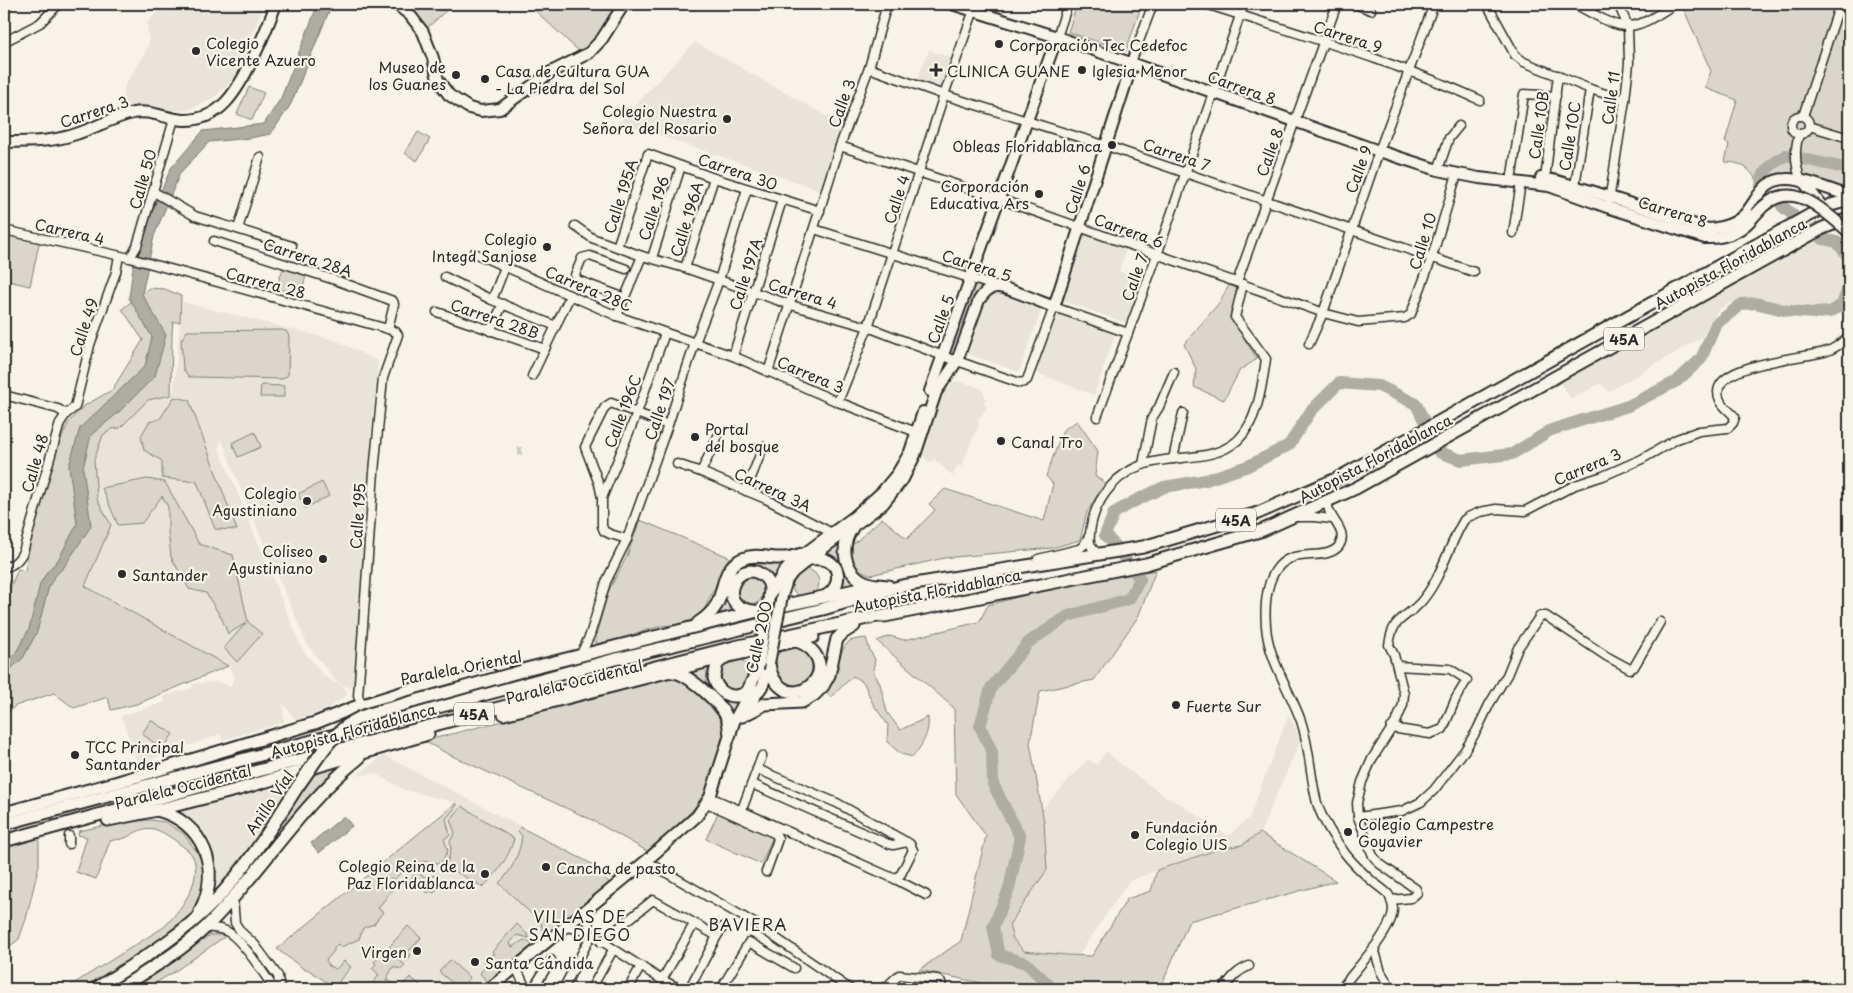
<svg xmlns="http://www.w3.org/2000/svg" width="1853" height="993" font-family="'Playpen Sans',sans-serif">
<rect width="100%" height="100%" fill="#f7f3e8"/>
<filter id="ink" filterUnits="userSpaceOnUse"><feTurbulence type="fractalNoise" baseFrequency=".02" numOctaves="2"/><feDisplacementMap in="SourceGraphic" scale="10" xChannelSelector="R" yChannelSelector="G"/><feConvolveMatrix kernelMatrix="1 2 1 2 8 2 1 2 1" color-interpolation-filters="sRGB"/></filter>
<g filter="url(#ink)">
<!-- built -->
<g fill="#e8e4da">
<polygon points="165,4 264,4 241,66 229,85 212,99 188,110 173,111 122,106 125,85 142,59 149,43 147,23"/>
<polygon points="695,42 843,125 820,190 619,122"/>
<polygon points="929,50 954,59 943,90 917,81"/>
<polygon points="1082,231 1127,247 1119,271 1144,280 1129,324 1058,299"/>
<polygon points="1818,235 1823,239 1837,242 1849,258 1847,291 1842,305 1829,312 1814,313 1788,311 1755,303 1729,303 1719,309 1702,337 1608,392 1601,383 1571,399 1558,380"/>
<polygon points="997,291 1020,298 1020,301 1042,308 1019,372 968,354 981,316 978,314 985,296"/>
<polygon points="182,302 335,340 378,361 371,435 367,551 352,688 338,684 307,644 241,490 221,438 219,448 302,649 324,676 346,689 347,695 324,711 296,720 283,704 284,722 222,740 221,734 138,764 121,716 165,702 164,696 193,688 192,684 213,682 223,683 230,687 235,677 228,666 85,586 111,525 97,499 94,460 103,435 112,429 120,428 148,400 171,395 174,388"/>
<polygon points="1058,315 1115,334 1094,395 1032,371 1052,320"/>
<polygon points="958,381 981,388 987,400 983,402 987,409 982,412 983,415 977,418 979,424 961,467 957,465 953,476 934,459 929,463 922,455 945,385 950,387 953,382"/>
<polygon points="1289,714 1301,739 1260,833 1242,845 1219,849 1199,855 1129,881 1078,956 1024,951 1013,939 1009,925 1047,870 1042,809 1088,759 1097,765 1106,751 1122,765 1163,795 1182,805 1228,836 1249,818"/>
<polygon points="384,755 594,865 611,885 478,989 337,989 307,969 305,970 277,949 457,803 405,790 374,773 356,776"/>
<polygon points="287,782 291,787 218,890 216,858 209,839 194,822 179,812"/>
</g>
<!-- green -->
<g fill="#dad6cc" stroke="#82807c">
<polygon points="404,4 453,4 425,30 413,11"/>
<polygon points="528,4 616,4 594,40 582,54"/>
<polygon points="1077,4 1142,4 1126,51 1068,32"/>
<path d="M1689 4H1849V191L1789 174H1780L1759 186C1752 170 1743 162 1725 162L1729 144 1725 142 1737 100 1705 88 1711 71 1684 10Z"/>
<polygon points="249,87 264,93 252,120 237,114"/>
<polygon points="418,132 430,139 417,161 405,153"/>
<polygon points="4,232 40,239 30,286 4,280"/>
<polygon points="284,266 307,273 300,296 276,288"/>
<polygon points="1231,282 1240,285 1230,316 1257,359 1240,370 1224,400 1194,387 1196,369 1184,344 1219,303"/>
<polygon points="975,284 988,287 981,290 974,299 955,355 949,354 972,287"/>
<polygon points="149,288 165,289 181,296 180,322 173,322 172,333 171,395 148,400 120,428 112,429 103,435 94,460 97,499 111,525 85,586 228,666 137,704 111,710 108,697 74,708 54,693 15,706 4,716 4,580 9,581 5,600 18,569 25,571 31,538 48,471 68,423 84,406 112,390 143,340 122,309"/>
<polygon points="281,330 286,331 289,336 288,375 282,379 195,377 189,377 183,369 181,340 187,331"/>
<polygon points="261,385 284,386 284,397 260,397"/>
<polygon points="174,397 189,400 237,530 215,529 197,482 162,478 162,461 144,450 141,436 149,422 160,419"/>
<path d="M1077 421 1098 451 1095 476 1105 483 1087 512 1080 540 1052 548 944 558 871 575C857 570 852 563 848 549L882 518 907 539 935 510 929 504 945 489 1044 521 1053 484 1046 476 1063 430Z"/>
<polygon points="255,432 261,447 238,457 232,443"/>
<polygon points="147,479 165,482 199,544 233,555 248,622 262,634 237,662 224,648 246,623 228,634 222,619 206,593 189,589 171,557 168,531 168,507 162,496 142,523 118,525 102,488"/>
<polygon points="322,482 329,496 305,508 298,494"/>
<polygon points="640,520 729,557 703,612 694,621 683,624 661,626 636,633 624,640 601,644 596,643 596,635 609,590 627,556"/>
<polygon points="844,537 840,553 862,584 838,590 843,581 821,555"/>
<path d="M745 560H787L774 576 771 583 756 566C738 566 735 572 727 587L745 612 708 620 725 579Z"/>
<circle cx="805" cy="583" r="14"/>
<polygon points="1156,570 1138,617 1094,680 1040,691 1030,743 1044,822 1047,870 1009,925 1013,939 1024,951 1067,955 1092,956 1127,899 1151,891 1157,870 1219,849 1242,845 1260,833 1336,881 1189,921 1160,989 1010,989 919,970 961,941 986,836 956,794 954,708 877,641 890,636 904,640 979,622 988,605 1044,590"/>
<path d="M749 575C776 582 763 615 739 601L736 585Z"/>
<path d="M866 638 870 651 875 659 873 671 880 684 887 712 900 730 928 717C930 733 922 745 913 757L901 754 887 742 888 725 873 704 864 683 853 676 831 697 826 693C834 679 838 649 850 641 854 639 861 639 866 638Z"/>
<circle cx="793" cy="666" r="19"/>
<circle cx="734" cy="674" r="16"/>
<path d="M715 663 707 671 706 683C717 697 721 700 738 703L731 720 700 680 683 671Z"/>
<polygon points="671,677 690,682 701,698 717,712 724,722 723,735 709,786 703,799 675,828 647,851 592,820 448,754 424,741 577,702 655,680"/>
<polygon points="151,720 173,734 163,749 142,734"/>
<polygon points="340,768 215,913 211,910 316,772"/>
<path d="M456 803 457 805 446 819 450 835 444 839 448 851 442 861V865C422 856 408 865 394 880L391 878 390 880 394 883 391 887 393 889 378 908 383 912 374 924 363 928 359 939 341 947 338 944 334 948V951L326 960 329 966 336 969 344 961 351 967 339 981 346 989H337L307 969 305 970 277 949Z"/>
<path d="M462 806 514 839C509 857 497 874 483 887L446 866 451 850 450 841 455 833 450 820Z"/>
<polygon points="718,813 773,837 761,864 706,839"/>
<path d="M150 820 165 822 184 834 201 858 205 881 195 910 181 925 104 980 91 982 80 989H65L164 927C180 911 205 879 192 855 189 850 182 846 177 842 171 837 161 831 154 829 143 826 134 834 125 838 120 840 115 839 110 841L96 879 76 872 87 837 78 835 79 831 116 823Z"/>
<path d="M520 827 594 865 611 885 547 935 543 932 541 925 542 924 499 883C512 871 520 853 522 836L518 831Z"/>
<polygon points="39,836 39,865 26,919 19,939 4,951 4,847"/>
<polygon points="417,871 424,877 437,875 440,880 438,888 434,893 430,891 428,893 410,880"/>
<polygon points="517,924 529,936 529,938 517,935 510,943 512,947 524,940 531,942 533,946 487,982 480,973 487,965 484,962 489,956 494,954 492,952"/>
<polygon points="408,926 421,938 408,952 411,955 407,961 389,947"/>
<polygon points="211,935 227,935 174,972 145,989 125,989"/>
<polygon points="385,949 405,965 402,969 393,967 386,980 401,987 410,977 420,985 417,989 408,989 406,987 404,989 368,989 379,975 372,968 376,964 374,962"/>
<polygon points="450,960 470,978 460,989 439,972"/>
</g>
<!-- water -->
<g fill="#afaca4" stroke="#7a7874">
<polygon points="318,4 332,4 291,104 271,134 250,138 209,142 180,173 154,236 142,294 166,335 155,376 119,412 91,435 83,468 91,526 64,567 55,576 49,586 37,632 23,658 4,675 4,664 15,654 29,629 40,584 47,572 58,560 77,524 69,466 80,428 145,366 152,337 129,298 134,260 144,231 171,168 203,131 264,124 281,98"/>
<polygon points="344,816 352,826 319,853 311,843"/>
</g>
<g fill="none" stroke-linecap="round" stroke-linejoin="round">
<!-- river -->
<g stroke="#afaca4" stroke-width="12">
<path d="M1761 185C1763 168 1773 164 1786 155L1849 169"/>
<polyline points="1782,206 1793,215"/>
<polyline points="1823,239 1837,242 1849,258 1849,266"/>
<polyline points="1052,989 1049,985 1026,963 999,955 993,927 1009,889 1020,837 993,784 992,752 980,726 991,688 1029,642 1068,616 1129,599 1140,579 1112,542 1105,535 1114,513 1133,502 1164,487 1206,480 1248,466 1289,445 1311,411 1339,383 1379,386 1416,404 1439,452 1461,460 1512,454 1551,430 1628,406 1677,381 1701,359 1716,324 1742,304 1755,303 1788,311 1814,313 1829,312 1842,305 1847,291 1849,278"/>
</g>
<!-- minor-tunnel -->
<polyline stroke="#cecbc2" stroke-width="8" stroke-dasharray="8 4" stroke-linecap="butt" points="518,451 522,451"/>
<defs>
<g id="minor">
<path d="M1206 4C1297 34 1392 60 1480 100"/>
<polyline points="1355,4 1371,10"/>
<polyline points="1487,4 1515,55 1524,62 1590,89 1625,100"/>
<path d="M1574 4C1590 11 1611 27 1629 26 1645 25 1661 12 1675 4"/>
<polyline points="1057,37 1068,4"/>
<polyline points="4,42 40,23 59,4"/>
<polyline points="1132,64 1133,57 1153,4"/>
<polyline points="869,68 944,95 1107,146 1474,272"/>
<polyline points="1803,116 1840,4"/>
<circle cx="1800" cy="125" r="9"/>
<polyline points="1809,126 1849,138"/>
<path d="M1799 134C1794 150 1795 165 1801 181"/>
<polyline points="840,146 999,199 1327,314 1358,322 1405,318 1411,314 1432,257 1457,174"/>
<polyline points="1438,170 1449,138 1459,126"/>
<polyline points="1512,175 1524,94 1556,96"/>
<polyline points="1545,179 1558,75"/>
<polyline points="1575,186 1590,89"/>
<polyline points="154,192 195,216 292,246"/>
<polyline points="1609,201 1625,100 1629,63 1628,26 1618,4"/>
<polyline points="575,226 592,238 642,256 685,268 791,305 868,327 943,356 1020,383 1024,382 1027,380 1054,307 1128,333"/>
<polyline points="238,229 260,157"/>
<polyline points="814,229 998,287"/>
<polyline points="4,230 130,258 388,329 396,332 398,335 383,378 374,472 358,696 362,706"/>
<polyline points="1513,233 1521,183"/>
<polyline points="214,241 338,281 393,301 394,304 388,329"/>
<polyline points="617,247 648,154 714,178 820,211"/>
<polyline points="474,253 617,316 733,356 838,402 921,434"/>
<polyline points="130,258 137,246 174,119"/>
<polyline points="652,258 681,166"/>
<polyline points="685,268 714,178"/>
<polyline points="445,277 492,300 556,326"/>
<polyline points="1237,282 1337,4"/>
<polyline points="625,298 577,280 575,275 582,258 590,256 626,269"/>
<polyline points="492,300 505,267"/>
<polyline points="437,312 545,349"/>
<polyline points="617,316 642,256"/>
<polyline points="490,331 503,304"/>
<polyline points="1309,344 1323,313 1379,151 1434,4"/>
<polyline points="733,356 782,200"/>
<polyline points="768,372 840,146 869,68 887,4"/>
<polyline points="532,376 570,296"/>
<polyline points="4,395 58,409 66,414"/>
<polyline points="838,402 868,327 944,95 976,4"/>
<polyline points="1097,417 1157,255 1244,4"/>
<polyline points="718,436 701,472 766,499 832,533"/>
<polyline points="1173,459 1183,413"/>
<polyline points="677,464 701,472"/>
<polyline points="1143,464 1152,418 1159,407 1174,372"/>
<polyline points="746,491 763,447"/>
<polyline points="602,498 599,484 585,447 605,407 611,403 668,425"/>
<path d="M1328 501C1325 518 1350 529 1339 546 1330 557 1312 554 1300 556 1267 559 1264 600 1266 626 1268 659 1290 690 1301 721 1310 748 1310 776 1317 803 1322 819 1334 838 1344 852 1352 863 1363 873 1373 882 1378 886 1384 890 1388 894 1391 898 1392 903 1393 908 1394 931 1354 970 1341 989"/>
<polyline points="1297,517 1314,517 1332,519"/>
<polyline points="627,539 610,534 604,531 602,526 602,498 637,413 665,333"/>
<path d="M1101 555C1087 548 1089 539 1091 526 1094 511 1101 497 1111 486 1149 443 1204 471 1238 440 1258 421 1262 385 1266 359L1235 317 1243 284"/>
<polyline points="1038,559 1079,549 1084,545 1089,536"/>
<path d="M4 567C13 566 18 561 23 552L60 423 66 414 75 407 90 345 116 272 119 256"/>
<polyline points="580,656 590,635 606,582 627,539 668,425 695,343 719,280 747,189"/>
<polyline points="1391,728 1430,734 1443,729 1456,698 1467,680 1450,669 1397,666"/>
<polyline points="757,769 837,803 910,844 913,850 901,874 895,879"/>
<polyline points="752,784 886,843 893,845 907,842"/>
<polyline points="710,797 895,879 926,895"/>
<polyline points="707,803 776,834 778,839 766,872"/>
<polyline points="741,812 762,756"/>
<polyline points="1358,817 1402,811 1421,802 1434,790 1465,750 1477,730 1490,703 1507,675 1518,648 1540,616 1546,616 1606,656 1630,669 1634,667 1660,622"/>
<polyline points="69,844 69,836"/>
<polyline points="646,861 754,923 850,989"/>
<polyline points="233,898 235,923 241,932 255,945 278,976 280,989"/>
<path d="M1391 900 1411 898 1417 893 1416 889 1380 864 1373 856 1358 817 1357 803 1362 782 1372 759 1397 720 1403 705 1404 694 1394 655 1389 645C1393 617 1403 621 1420 603 1441 580 1448 546 1464 520L1468 517 1480 512 1496 509 1525 511 1575 485 1603 476 1642 459 1677 439 1699 431 1728 428 1733 423 1735 417C1731 412 1722 406 1720 400 1703 364 1805 358 1824 352 1834 350 1841 343 1849 336"/>
<polyline points="588,909 589,933"/>
<path d="M206 927C212 928 220 928 226 931 240 937 265 975 274 989"/>
<polyline points="565,927 579,929 589,933 662,980 681,989"/>
<polyline points="601,942 653,900 717,936"/>
<polyline points="1374,948 1381,972 1391,989"/>
<polyline points="516,967 526,989"/>
<polyline points="662,980 694,924"/>
<polyline points="533,989 551,960"/>
<polyline points="563,989 591,936"/>
<polyline points="591,989 613,950"/>
<polyline points="628,989 641,966"/>
<polyline points="689,989 717,936 723,927"/>
<polyline points="721,989 749,942 794,968"/>
<polyline points="884,989 899,975 937,979 941,982 942,989"/>
<path d="M1224 989C1231 978 1237 971 1249 966"/>
</g>
<g id="major">
<polyline points="396,4 410,15 423,32 433,58 438,80 449,95 469,108 481,111 500,109 551,72 589,53 602,39 624,4"/>
<path d="M952 4 1057 37 1379 151 1438 170 1479 178 1549 186 1607 207 1705 238C1727 239 1743 231 1756 214"/>
<path d="M4 142C29 142 55 142 79 133 97 127 114 117 133 113 150 109 168 120 185 120 201 120 215 114 226 102 245 82 266 31 276 4"/>
<path d="M1541 178 1557 181 1591 191 1708 229C1722 228 1736 224 1746 213 1759 197 1763 178 1789 179 1809 180 1830 190 1849 196"/>
<polyline points="1804,182 1823,208"/>
<polyline points="930,391 1057,37"/>
<polyline points="770,596 783,573 793,562 855,516 882,492 897,474 910,452 923,412"/>
<path d="M782 596 787 580 793 572 809 559 883 504 903 479 915 455 936 392 957 361 979 300C983 294 990 286 998 287 1007 287 1043 303 1054 307L1132 64"/>
<polyline points="743,714 763,685 769,663"/>
<polyline points="489,989 646,861 697,816 710,797 735,719 752,688"/>
</g>
<g id="highway">
<path d="M852 528C837 551 847 581 876 585"/>
<path d="M809 559C814 559 820 558 826 560 843 567 840 588 826 596"/>
<path d="M754 611C712 608 737 555 763 576 770 581 771 589 769 597"/>
<path d="M698 623C706 618 712 613 717 604 725 588 722 568 742 559 756 553 770 559 784 558 790 558 797 555 803 554"/>
<path d="M724 658 717 664 714 678C718 694 733 701 747 692L758 669"/>
<path d="M769 663C771 685 790 701 810 686 829 670 817 648 797 641"/>
<polyline points="514,672 758,611 878,585 888,586"/>
<path d="M672 672C687 672 722 705 727 718 729 723 729 729 730 734"/>
<polyline points="504,714 725,657 813,637"/>
<polyline points="742,716 765,704 802,702 814,695 823,686 829,675 837,639 843,633 854,626"/>
<path d="M157 810C204 823 222 869 200 911"/>
<polyline points="4,813 118,782 315,723 353,708 414,689 491,675"/>
<polyline points="108,820 157,810 236,790 428,734"/>
<polyline points="4,824 616,659 823,609 902,586 1143,547 1258,513 1338,478 1810,215 1831,205 1849,200"/>
<polyline points="4,841 231,778 663,665 734,647 877,616 885,616 1146,564 1263,530 1356,488 1821,229 1838,222 1849,220"/>
<path d="M95 989C137 962 180 937 215 901 247 867 273 825 298 786"/>
<path d="M119 989C149 970 180 952 206 927 260 874 299 806 359 758"/>
</g>
</defs>
<!-- minor casing -->
<use href="#minor" stroke="#2b2b2b" stroke-width="11"/>
<!-- major casing -->
<use href="#major" stroke="#2b2b2b" stroke-width="14"/>
<!-- highway casing -->
<use href="#highway" stroke="#2b2b2b" stroke-width="15"/>
<!-- minor -->
<use href="#minor" stroke="#f7f3e8" stroke-width="8"/>
<!-- major -->
<use href="#major" stroke="#f7f3e8" stroke-width="10"/>
<!-- highway -->
<use href="#highway" stroke="#f7f3e8" stroke-width="11"/>
<defs>
<g id="major-bridge">
<path d="M1756 214C1789 174 1820 208 1849 232"/>
<polyline points="769,663 782,596"/>
<polyline points="758,669 769,597"/>
</g>
<path id="highway-bridge" d="M298 786C318 759 335 724 369 714L522 671"/>
</defs>
<!-- major-bridge casing -->
<use href="#major-bridge" stroke="#2b2b2b" stroke-width="14" stroke-linecap="butt"/>
<!-- highway-bridge casing -->
<use href="#highway-bridge" stroke="#2b2b2b" stroke-width="15" stroke-linecap="butt"/>
<!-- major-bridge -->
<use href="#major-bridge" stroke="#f7f3e8" stroke-width="10"/>
<!-- highway-bridge -->
<use href="#highway-bridge" stroke="#f7f3e8" stroke-width="11"/>
</g>
</g>
<!-- markers -->
<g fill="#2b2b2b" stroke="#f7f3e8" stroke-width="2">
<circle cx="999" cy="44" r="5"/>
<circle cx="196" cy="51" r="5"/>
<path d="M933.5 62.5h5v5h5v5h-5v5h-5v-5h-5v-5h5z"/>
<circle cx="1082" cy="70" r="5"/>
<circle cx="456" cy="75" r="5"/>
<circle cx="485" cy="79" r="5"/>
<circle cx="727" cy="119" r="5"/>
<circle cx="1112" cy="145" r="5"/>
<circle cx="1039" cy="194" r="5"/>
<circle cx="547" cy="247" r="5"/>
<circle cx="695" cy="437" r="5"/>
<circle cx="1001" cy="441" r="5"/>
<circle cx="307" cy="501" r="5"/>
<circle cx="323" cy="559" r="5"/>
<circle cx="122" cy="574" r="5"/>
<circle cx="1176" cy="705" r="5"/>
<circle cx="75" cy="755" r="5"/>
<circle cx="1348" cy="832" r="5"/>
<circle cx="1135" cy="835" r="5"/>
<circle cx="546" cy="867" r="5"/>
<circle cx="485" cy="874" r="5"/>
<circle cx="417" cy="951" r="5"/>
<circle cx="475" cy="962" r="5"/>
</g>
<g text-anchor="middle" dominant-baseline="central" stroke-width="4.5" stroke-linejoin="round" paint-order="stroke">
<!-- shield labels -->
<g fill="#f7f3e8" stroke="#686764" stroke-width="1">
<rect x="1604" y="327.5" width="40" height="23" rx="4"/>
<rect x="1216" y="508.5" width="40" height="23" rx="4"/>
<rect x="454" y="702.5" width="40" height="23" rx="4"/>
</g>
<g font-size="14" font-weight="bold" fill="#2b2b2b">
<text x="1624" y="339">45A</text>
<text x="1236" y="520">45A</text>
<text x="474" y="714">45A</text>
</g>
<!-- street labels -->
<g font-size="15" fill="#2b2b2b" stroke="#f7f3e8">
<text transform="translate(1348 36) rotate(18)">Carrera 9</text>
<text transform="translate(1242 87) rotate(20)">Carrera 8</text>
<text transform="translate(1610 98) rotate(-82)">Calle 11</text>
<text transform="translate(841 103) rotate(-70)">Calle 3</text>
<text transform="translate(94 111) rotate(-18)">Carrera 3</text>
<text transform="translate(1538 125) rotate(-82)">Calle 10B</text>
<text transform="translate(1569 136) rotate(-81)">Calle 10C</text>
<text transform="translate(1269 152) rotate(-70)">Calle 8</text>
<text transform="translate(1177 154) rotate(19)">Carrera 7</text>
<text transform="translate(1358 169) rotate(-70)">Calle 9</text>
<text transform="translate(738 171) rotate(19)">Carrera 30</text>
<text transform="translate(142 179) rotate(-74)">Calle 50</text>
<text transform="translate(1077 189) rotate(-72)">Calle 6</text>
<text transform="translate(620 196) rotate(-72)">Calle 195A</text>
<text transform="translate(896 199) rotate(-72)">Calle 4</text>
<text transform="translate(653 208) rotate(-72)">Calle 196</text>
<text transform="translate(1673 211) rotate(17)">Carrera 8</text>
<text transform="translate(686 219) rotate(-73)">Calle 196A</text>
<text transform="translate(1129 230) rotate(20)">Carrera 6</text>
<text transform="translate(70 231) rotate(13)">Carrera 4</text>
<text transform="translate(1422 241) rotate(-73)">Calle 10</text>
<text transform="translate(308 257) rotate(18)">Carrera 28A</text>
<text transform="translate(1730 263) rotate(-29)">Autopista Floridablanca</text>
<text transform="translate(977 265) rotate(18)">Carrera 5</text>
<text transform="translate(745 274) rotate(-72)">Calle 197A</text>
<text transform="translate(1134 277) rotate(-70)">Calle 7</text>
<text transform="translate(266 282) rotate(15)">Carrera 28</text>
<text transform="translate(589 288) rotate(23)">Carrera 28C</text>
<text transform="translate(803 293) rotate(17)">Carrera 4</text>
<text transform="translate(495 318) rotate(19)">Carrera 28B</text>
<text transform="translate(940 319) rotate(-70)">Calle 5</text>
<text transform="translate(83 327) rotate(-72)">Calle 49</text>
<text transform="translate(811 374) rotate(23)">Carrera 3</text>
<text transform="translate(659 409) rotate(-71)">Calle 197</text>
<text transform="translate(622 411) rotate(-69)">Calle 196C</text>
<text transform="translate(1375 458) rotate(-28)">Autopista Floridablanca</text>
<text transform="translate(34 463) rotate(-74)">Calle 48</text>
<text transform="translate(1587 466) rotate(-23)">Carrera 3</text>
<text transform="translate(773 489) rotate(25)">Carrera 3A</text>
<text transform="translate(357 516) rotate(-86)">Calle 195</text>
<text transform="translate(937 590) rotate(-11)">Autopista Floridablanca</text>
<text transform="translate(758 637) rotate(-78)">Calle 200</text>
<text transform="translate(461 667) rotate(-11)">Paralela Oriental</text>
<text transform="translate(574 681) rotate(-14)">Paralela Occidental</text>
<text transform="translate(353 730) rotate(-15)">Autopista Floridablanca</text>
<text transform="translate(183 786) rotate(-14)">Paralela Occidental</text>
<text transform="translate(269 802) rotate(-56)">Anillo Víal</text>
</g>
<!-- poi labels -->
<g font-size="15" fill="#2b2b2b" stroke="#f7f3e8" text-anchor="start">
<text x="206" y="42">Colegio<tspan x="206" dy="17">Vicente Azuero</tspan></text>
<text x="1009" y="44">Corporación Tec Cedefoc</text>
<text x="446" y="66" text-anchor="end">Museo de<tspan x="446" dy="17">los Guanes</tspan></text>
<text x="495" y="70">Casa de Cultura GUA<tspan x="495" dy="17">- La Piedra del Sol</tspan></text>
<text x="947" y="70">CLINICA GUANE</text>
<text x="1092" y="70">Iglesia Menor</text>
<text x="717" y="110" text-anchor="end">Colegio Nuestra<tspan x="717" dy="17">Señora del Rosario</tspan></text>
<text x="1102" y="145" text-anchor="end">Obleas Floridablanca</text>
<text x="1029" y="185" text-anchor="end">Corporación<tspan x="1029" dy="17">Educativa Ars</tspan></text>
<text x="537" y="238" text-anchor="end">Colegio<tspan x="537" dy="17">Integd Sanjose</tspan></text>
<text x="705" y="428">Portal<tspan x="705" dy="17">del bosque</tspan></text>
<text x="1011" y="441">Canal Tro</text>
<text x="297" y="492" text-anchor="end">Colegio<tspan x="297" dy="17">Agustiniano</tspan></text>
<text x="313" y="550" text-anchor="end">Coliseo<tspan x="313" dy="17">Agustiniano</tspan></text>
<text x="132" y="574">Santander</text>
<text x="1186" y="705">Fuerte Sur</text>
<text x="85" y="746">TCC Principal<tspan x="85" dy="17">Santander</tspan></text>
<text x="1358" y="823">Colegio Campestre<tspan x="1358" dy="17">Goyavier</tspan></text>
<text x="1145" y="826">Fundación<tspan x="1145" dy="17">Colegio UIS</tspan></text>
<text x="475" y="865" text-anchor="end">Colegio Reina de la<tspan x="475" dy="17">Paz Floridablanca</tspan></text>
<text x="556" y="867">Cancha de pasto</text>
<text x="407" y="951" text-anchor="end">Virgen</text>
<text x="485" y="962">Santa Cándida</text>
</g>
<!-- neighbourhood labels -->
<g font-size="16" letter-spacing="1" fill="#2b2b2b" stroke="#f7f3e8">
<text x="580" y="916">VILLAS DE<tspan x="580" dy="18">SAN DIEGO</tspan></text>
<text x="748" y="924">BAVIERA</text>
</g>
</g>
<!-- margin -->
<rect width="1853" height="993" fill="none" stroke="#f7f3e8" stroke-width="20"/>
<rect x="10" y="10" width="1833" height="973" fill="none" stroke="#2b2b2b" stroke-width="2" filter="url(#ink)"/>
</svg>
